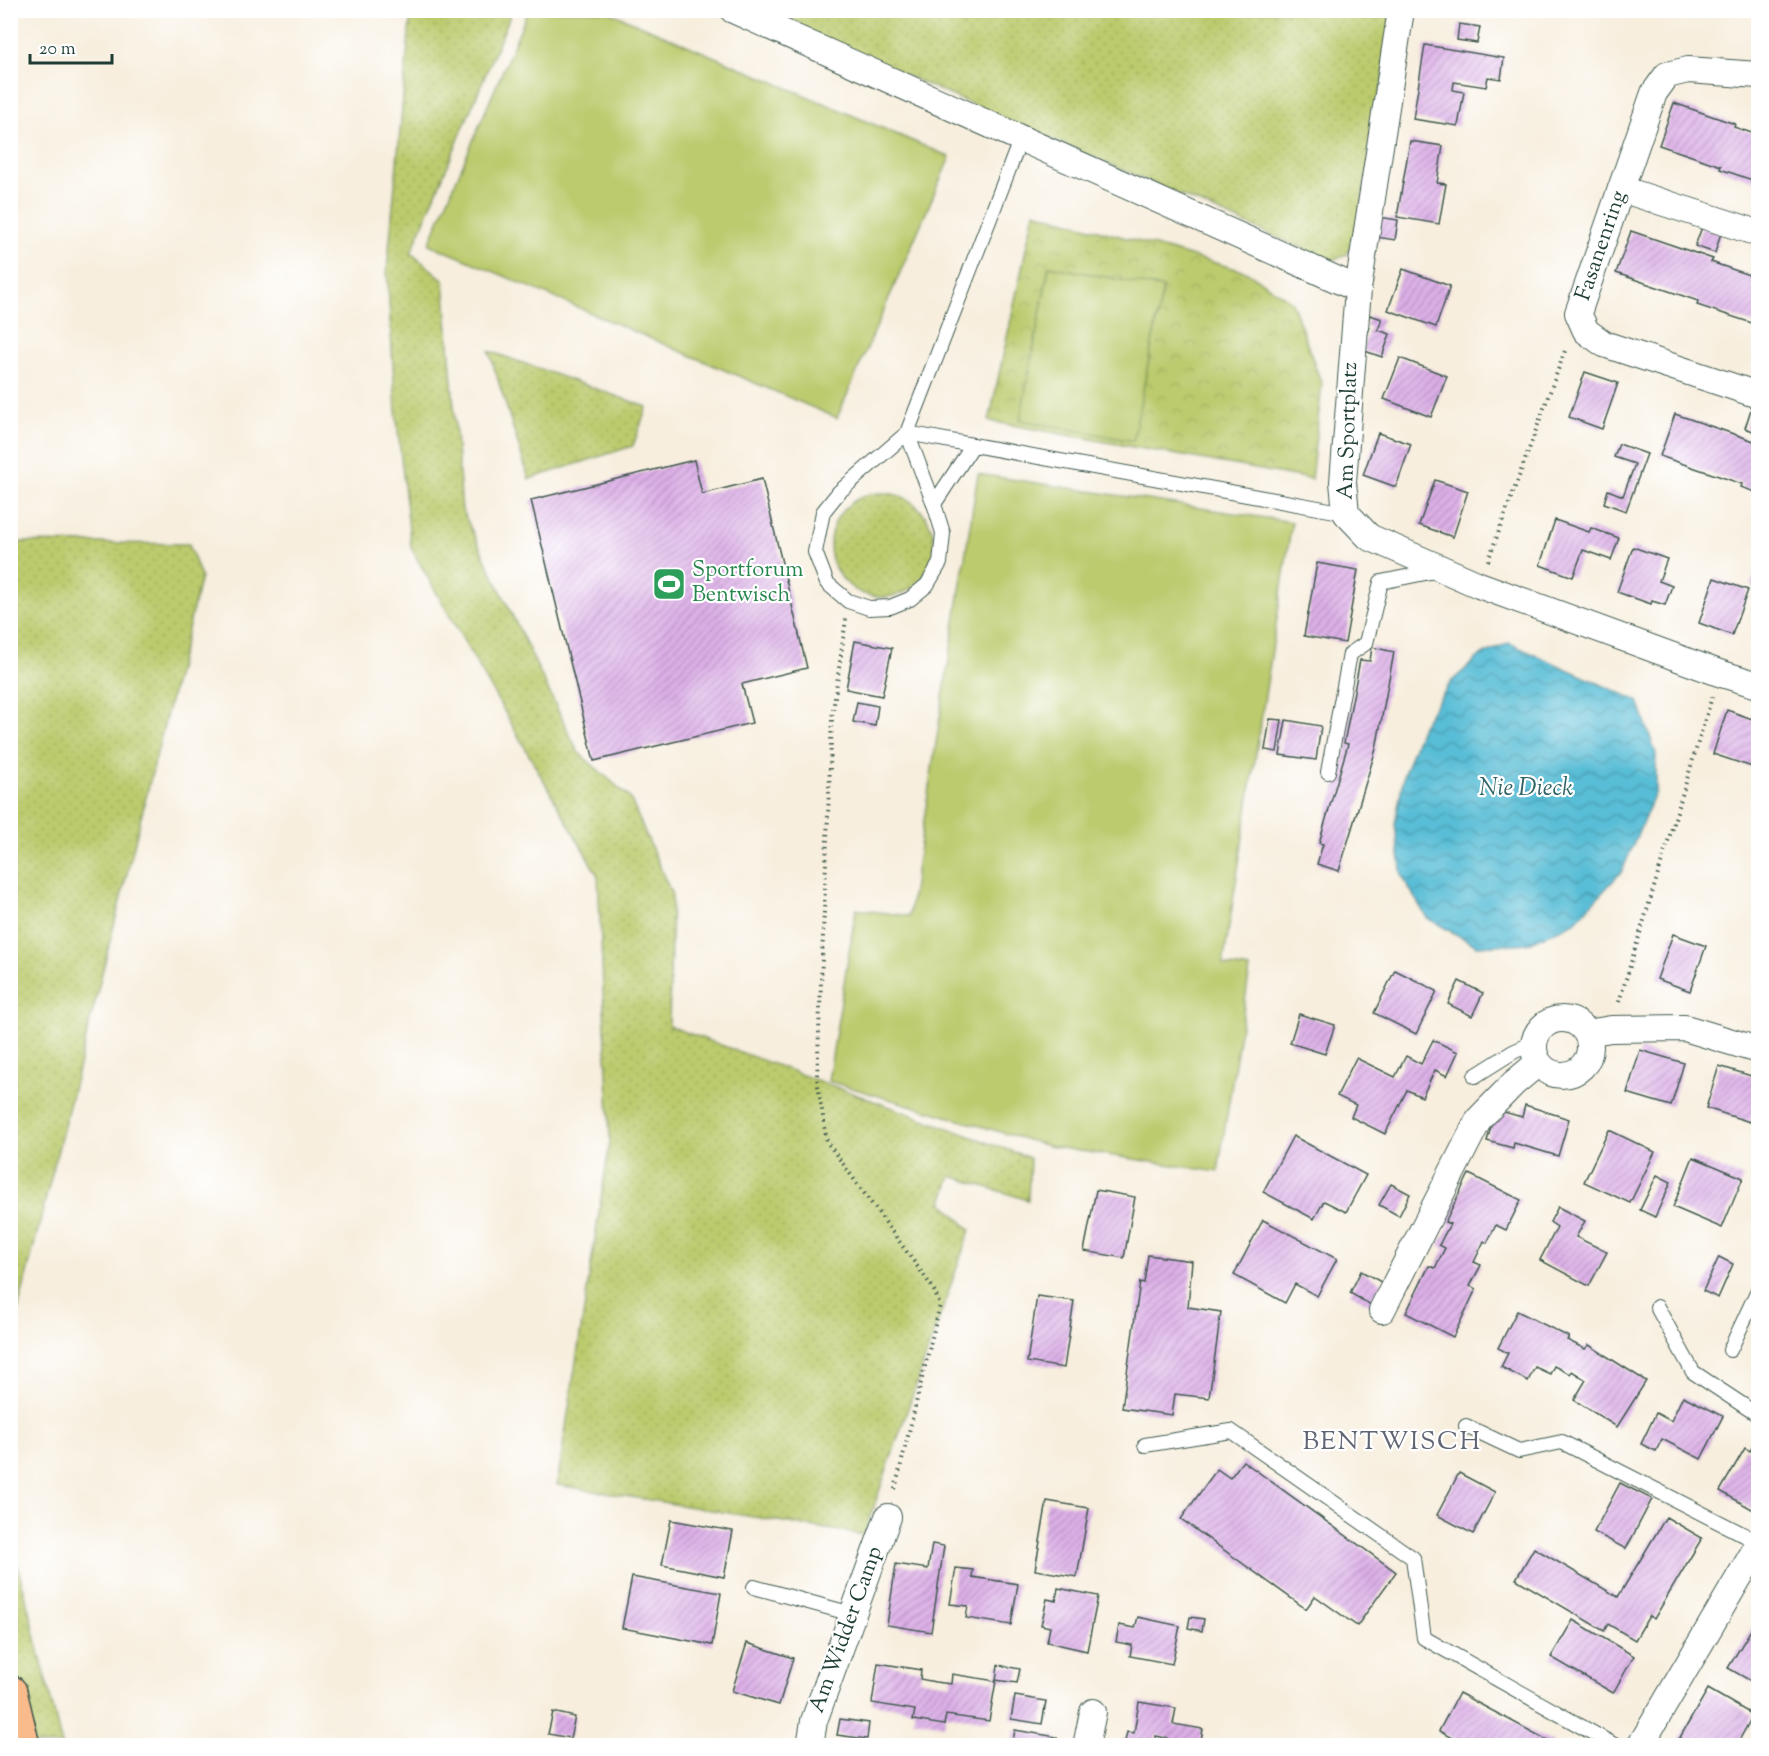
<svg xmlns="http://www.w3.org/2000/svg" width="1769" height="1756" font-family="'Sorts Mill Goudy',serif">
<defs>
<pattern id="grass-dots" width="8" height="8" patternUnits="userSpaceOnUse" patternTransform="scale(1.5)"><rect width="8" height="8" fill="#bbcb6d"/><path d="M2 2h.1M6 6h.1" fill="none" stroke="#a0af5f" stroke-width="1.8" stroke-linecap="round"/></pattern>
<pattern id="park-crowns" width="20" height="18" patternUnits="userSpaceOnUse" patternTransform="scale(1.5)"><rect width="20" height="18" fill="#bbcb6d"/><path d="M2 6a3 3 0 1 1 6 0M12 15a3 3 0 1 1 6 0" fill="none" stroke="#a0af5f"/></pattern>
<pattern id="water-waves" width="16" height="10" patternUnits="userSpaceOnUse" patternTransform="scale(1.5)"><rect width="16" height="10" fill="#58bdd6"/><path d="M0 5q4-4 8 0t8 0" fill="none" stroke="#489bae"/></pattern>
<pattern id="building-hatch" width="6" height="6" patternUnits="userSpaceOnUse" patternTransform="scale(1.5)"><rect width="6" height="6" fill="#ddb0e8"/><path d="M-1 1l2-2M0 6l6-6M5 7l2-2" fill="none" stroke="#b390bd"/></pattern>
</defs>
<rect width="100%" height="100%" fill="#fff"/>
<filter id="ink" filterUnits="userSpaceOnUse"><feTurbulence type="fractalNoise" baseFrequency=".0167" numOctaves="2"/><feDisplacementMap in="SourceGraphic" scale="12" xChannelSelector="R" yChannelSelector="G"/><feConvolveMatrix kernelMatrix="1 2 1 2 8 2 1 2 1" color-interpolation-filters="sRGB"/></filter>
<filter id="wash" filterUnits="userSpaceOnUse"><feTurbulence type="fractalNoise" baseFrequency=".008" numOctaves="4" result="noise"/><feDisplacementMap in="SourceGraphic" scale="24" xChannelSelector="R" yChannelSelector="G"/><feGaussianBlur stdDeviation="1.35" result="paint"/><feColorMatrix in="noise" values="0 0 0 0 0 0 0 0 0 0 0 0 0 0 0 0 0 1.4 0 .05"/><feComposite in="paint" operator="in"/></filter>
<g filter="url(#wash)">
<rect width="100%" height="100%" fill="#f7eedd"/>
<!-- grass -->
<g fill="url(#grass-dots)" stroke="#6d8450" stroke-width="1.5">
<polygon points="411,11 512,11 411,253 444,280 462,510 578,752 630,798 672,895 669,1026 1030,1158 1028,1200 951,1176 942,1202 970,1230 864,1535 557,1485 610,1141 598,876 411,548 396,412 387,271"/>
<polygon points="758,11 1394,11 1356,238 1346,255 1331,261"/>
<polygon points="489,351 647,407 633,446 529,479"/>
<circle cx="882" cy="545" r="52"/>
<polygon points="11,542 189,544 201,577 11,1338"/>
<polygon points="10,1533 62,1745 33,1745 11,1650"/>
</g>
<!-- park -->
<polygon fill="url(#park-crowns)" stroke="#6d8450" stroke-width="1.5" points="1034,212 1247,272 1292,302 1322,385 1311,479 989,421"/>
<!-- garden -->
<g fill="#bbcb6d" stroke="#6d8450" stroke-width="1.5">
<polygon points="528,11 607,11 950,157 837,418 429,244"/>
<polygon points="1049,266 1163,288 1133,441 1020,420"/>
<polygon points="978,474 1292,522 1223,965 1250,969 1218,1172 1048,1146 828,1081 856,909 909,916"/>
</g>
<!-- water -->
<polygon fill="url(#water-waves)" stroke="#3c7d85" stroke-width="1.5" points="1509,643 1638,701 1656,754 1656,791 1622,871 1575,922 1529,943 1477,946 1427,918 1402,876 1395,824 1404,774 1422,725 1451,682 1480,656"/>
<g id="blocks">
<!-- building -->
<g fill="url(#building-hatch)">
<polygon points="1459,24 1480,27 1477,43 1457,40"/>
<polygon points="1425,45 1504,58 1501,79 1488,77 1486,87 1454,82 1453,90 1464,92 1458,126 1413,119"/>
<polygon points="1674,103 1735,124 1734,127 1758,135 1758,182 1720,169 1721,166 1659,145"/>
<polygon points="1410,141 1443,146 1437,183 1446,184 1439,224 1397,217"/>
<polygon points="1373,216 1398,220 1395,240 1370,236"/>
<polygon points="1702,227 1721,233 1715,253 1695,246"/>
<polygon points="1631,231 1713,259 1711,262 1758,278 1758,325 1697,305 1698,301 1616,273"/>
<polygon points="1758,256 1758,272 1753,270"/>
<polygon points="1403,269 1450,286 1436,327 1388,310"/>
<polygon points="1370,315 1382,319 1378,330 1390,334 1382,357 1362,350 1370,327 1366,326"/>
<polygon points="1400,358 1447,376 1431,417 1384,399"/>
<polygon points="1585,372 1618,383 1602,429 1569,417"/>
<polygon points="1752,406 1758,408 1758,433 1745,428"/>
<polygon points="1675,414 1757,442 1755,445 1758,446 1758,493 1741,487 1742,484 1660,456"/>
<polygon points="1378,433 1411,444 1396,487 1363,475"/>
<polygon points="1619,444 1647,454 1626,511 1604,503 1608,490 1623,496 1635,464 1614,457"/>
<polygon points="694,460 702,494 762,479 807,668 742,684 752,723 594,761 531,500"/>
<polygon points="1435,480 1468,491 1453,537 1419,525"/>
<polygon points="1555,520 1589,532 1591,528 1619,538 1611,560 1583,550 1573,577 1540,565"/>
<polygon points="1633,547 1667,559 1659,581 1672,586 1665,605 1652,601 1651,604 1617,592"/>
<polygon points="1317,563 1358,570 1345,643 1304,636"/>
<polygon points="1757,568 1758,569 1758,587 1751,585"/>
<polygon points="1714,578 1748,590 1732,635 1699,623"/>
<polygon points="855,641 892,648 882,696 846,689"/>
<polygon points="1372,647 1394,652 1376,749 1339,871 1317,864 1323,844 1319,843 1348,744 1344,743 1360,660 1370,661"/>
<polygon points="857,702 878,706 875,726 853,722"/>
<polygon points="1727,710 1758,721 1758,769 1713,754"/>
<polygon points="1270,719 1282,720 1277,752 1265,750"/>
<polygon points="1286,720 1321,726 1316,760 1280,755"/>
<polygon points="1673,934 1706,946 1690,991 1657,979"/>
<polygon points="1395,970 1437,991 1416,1034 1374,1013"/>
<polygon points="1459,981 1483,993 1472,1016 1448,1004"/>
<polygon points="1299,1014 1335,1025 1325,1054 1290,1043"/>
<polygon points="1433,1040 1458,1052 1447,1076 1435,1070 1422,1097 1407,1090 1385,1134 1351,1117 1356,1105 1337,1096 1356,1058 1395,1077 1406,1056 1421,1064"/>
<polygon points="1640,1050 1684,1063 1671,1106 1627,1093"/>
<polygon points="1719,1066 1758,1078 1758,1095 1750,1122 1706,1108"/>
<polygon points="1525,1105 1569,1119 1558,1156 1514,1143 1513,1148 1487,1141 1492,1123 1504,1112 1522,1117"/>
<polygon points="1609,1130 1655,1152 1630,1203 1584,1182"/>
<polygon points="1293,1136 1366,1175 1346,1212 1324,1201 1314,1219 1263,1192"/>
<polygon points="1693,1157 1743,1178 1722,1228 1673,1207"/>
<polygon points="1469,1174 1521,1200 1506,1230 1496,1225 1487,1243 1484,1241 1474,1262 1481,1265 1470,1286 1476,1289 1453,1337 1406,1313 1429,1266 1435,1268 1445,1248 1439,1245 1450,1224 1445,1222"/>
<polygon points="1657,1175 1671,1182 1655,1217 1640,1210"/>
<polygon points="1391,1184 1410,1194 1399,1216 1379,1205"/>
<polygon points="1096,1190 1135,1197 1124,1258 1084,1251"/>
<polygon points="1558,1207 1585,1221 1576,1237 1607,1252 1589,1286 1540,1260 1557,1227 1550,1222"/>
<polygon points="1263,1220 1337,1259 1317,1296 1295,1284 1285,1303 1234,1275"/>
<polygon points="1148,1255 1192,1261 1188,1307 1221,1312 1209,1398 1175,1394 1172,1415 1122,1408 1140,1282 1144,1283"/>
<polygon points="1719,1257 1733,1264 1718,1298 1703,1291"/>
<polygon points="1361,1271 1383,1283 1371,1305 1350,1293"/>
<polygon points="1037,1296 1074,1301 1064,1368 1027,1362"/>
<polygon points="1517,1311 1569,1337 1567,1340 1585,1349 1589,1345 1646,1381 1617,1427 1574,1400 1586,1380 1572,1371 1570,1374 1554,1366 1550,1374 1535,1367 1528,1381 1501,1367 1508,1353 1498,1348"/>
<polygon points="1683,1396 1723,1416 1701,1459 1662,1439 1656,1451 1641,1444 1656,1413 1671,1421"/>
<polygon points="1758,1436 1758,1510 1757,1512 1720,1491 1745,1448 1750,1451"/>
<polygon points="1243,1461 1396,1572 1357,1626 1315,1596 1306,1609 1181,1519 1217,1469 1230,1478"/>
<polygon points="1459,1473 1495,1492 1473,1534 1437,1515"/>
<polygon points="1620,1483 1652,1499 1626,1549 1594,1532"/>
<polygon points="1047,1501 1089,1508 1077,1577 1035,1570"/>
<polygon points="1666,1517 1702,1538 1654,1619 1649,1616 1635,1640 1608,1624 1604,1631 1516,1579 1534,1548 1618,1597"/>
<polygon points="671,1520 733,1531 724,1577 662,1565"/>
<polygon points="932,1544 944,1546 931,1632 887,1625 896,1564 928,1569"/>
<polygon points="956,1568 973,1570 972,1577 1018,1584 1011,1625 966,1618 968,1606 950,1604"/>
<polygon points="632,1577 721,1593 712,1645 622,1628"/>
<polygon points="1058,1588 1098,1596 1087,1651 1047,1642 1050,1627 1041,1625 1047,1599 1056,1601"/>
<polygon points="1138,1617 1180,1626 1172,1664 1130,1656 1132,1645 1116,1642 1119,1625 1135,1628"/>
<polygon points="1190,1617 1204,1619 1202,1631 1188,1628"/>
<polygon points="1573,1620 1634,1656 1613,1693 1551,1657"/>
<polygon points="1755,1623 1758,1625 1758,1685 1728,1668"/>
<polygon points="747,1643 793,1658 779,1705 732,1691"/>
<polygon points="878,1663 921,1670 920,1679 935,1682 951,1684 952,1674 996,1681 989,1721 946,1715 944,1725 913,1720 915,1710 872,1703"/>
<polygon points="998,1665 1020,1669 1017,1683 996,1680"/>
<polygon points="1708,1689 1753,1715 1736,1746 1730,1746 1723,1742 1721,1746 1675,1746"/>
<polygon points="1459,1693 1553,1743 1552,1746 1466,1746 1439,1731"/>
<polygon points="1015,1696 1046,1701 1042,1724 1011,1719"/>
<polygon points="1139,1702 1176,1708 1173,1724 1203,1729 1200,1746 1169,1746 1170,1739 1156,1736 1155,1746 1124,1746 1127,1732 1134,1733"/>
<polygon points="553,1712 575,1717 570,1738 548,1734"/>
<polygon points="840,1719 869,1723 867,1739 837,1735"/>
<polygon points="1015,1730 1057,1737 1056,1746 1012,1746"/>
</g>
</g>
</g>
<g filter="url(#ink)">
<use href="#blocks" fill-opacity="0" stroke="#3f584d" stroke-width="1.5"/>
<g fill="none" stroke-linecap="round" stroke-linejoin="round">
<defs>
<g id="lane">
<polyline points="907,433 1346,513"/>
<polyline points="907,433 934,504"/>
<polyline points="973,445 934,504 943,533 940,563 927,585 910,599 890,607 869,608 848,601 827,583 815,552 823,512 839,492 907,433 1021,138"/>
<polyline points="1328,772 1350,654 1366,643 1381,582 1440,570"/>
<polyline points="1475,1076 1513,1052 1533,1043"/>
<polyline points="1657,1307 1693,1372 1758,1415"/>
<polyline points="1730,1350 1758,1290"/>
<polyline points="1466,1426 1519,1451 1562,1442 1758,1542"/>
<polyline points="1145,1445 1231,1431 1413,1558 1424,1638 1616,1746"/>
<polyline points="754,1587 852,1614"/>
</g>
<g id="street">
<polyline points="733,10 1358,289"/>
<polyline points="1401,10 1358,289 1343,482 1346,513 1369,537 1479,585 1719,673 1758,685"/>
<polyline points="1758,75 1688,70 1667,75 1654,93 1578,313 1586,331 1604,344 1758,395"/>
<polyline points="1621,189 1758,233"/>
<circle cx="1562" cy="1047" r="28"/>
<polyline points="1587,1033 1611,1029 1685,1028 1758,1050"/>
<polyline points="1382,1310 1479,1119 1514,1083 1538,1063"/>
<polyline points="810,1746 814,1721 888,1517"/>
<polyline points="1086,1746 1093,1712"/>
<polyline points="1640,1746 1758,1545"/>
</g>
<polyline id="highway" points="10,1692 23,1746"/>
</defs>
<!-- lane casing -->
<use href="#lane" stroke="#3f584d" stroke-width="16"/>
<!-- street casing -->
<use href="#street" stroke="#3f584d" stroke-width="28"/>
<!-- highway casing -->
<use href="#highway" stroke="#3f584d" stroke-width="36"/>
<!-- path -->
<g stroke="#3f584d" stroke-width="4" stroke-dasharray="1.5 4.5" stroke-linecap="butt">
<polyline points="1488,561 1566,348"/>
<polyline points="846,619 832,718 817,1079 827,1142 933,1288 940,1305 894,1493"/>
<polyline points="1619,1002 1712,697"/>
</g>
<!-- lane -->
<use href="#lane" stroke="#fff" stroke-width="14"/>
<!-- street -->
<use href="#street" stroke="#fff" stroke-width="26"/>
<!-- highway -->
<use href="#highway" stroke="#fabb8c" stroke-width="33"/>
</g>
</g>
<!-- icons -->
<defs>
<symbol id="stadium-square" viewBox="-11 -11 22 22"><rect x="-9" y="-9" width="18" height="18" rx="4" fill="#2e9e5b" stroke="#fff"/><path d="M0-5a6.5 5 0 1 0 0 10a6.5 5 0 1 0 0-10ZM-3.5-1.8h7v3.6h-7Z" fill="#fff"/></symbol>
</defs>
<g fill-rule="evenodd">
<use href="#stadium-square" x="650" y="565" width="38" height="38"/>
</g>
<g text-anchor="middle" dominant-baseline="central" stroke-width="4.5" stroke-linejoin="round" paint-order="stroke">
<!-- street labels -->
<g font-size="22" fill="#1f3d34" stroke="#fff">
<text transform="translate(1602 246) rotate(-71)">Fasanenring</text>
<text transform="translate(1349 431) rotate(-88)">Am Sportplatz</text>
<text transform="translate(847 1630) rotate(-70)">Am Widder Camp</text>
</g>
<!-- leisure labels -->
<g font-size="22" fill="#27864d" stroke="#fff" text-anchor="start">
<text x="692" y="571">Sportforum<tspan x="692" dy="25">Bentwisch</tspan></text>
</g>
<!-- water labels -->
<g font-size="24" font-style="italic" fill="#306365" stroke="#fff">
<text x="1526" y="789">Nie Dieck</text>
</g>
<!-- quarter labels -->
<g font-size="26" letter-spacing="1.5" fill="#626573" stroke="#fff">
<text x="1392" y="1442">BENTWISCH</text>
</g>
</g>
<!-- margin -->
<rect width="1769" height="1756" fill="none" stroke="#fff" stroke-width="36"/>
<!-- scale -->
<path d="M30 54v9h82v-9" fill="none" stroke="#1f3d34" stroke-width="3"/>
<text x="39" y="54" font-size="18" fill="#1f3d34" stroke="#ffffff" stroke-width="4.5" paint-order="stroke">20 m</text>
</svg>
